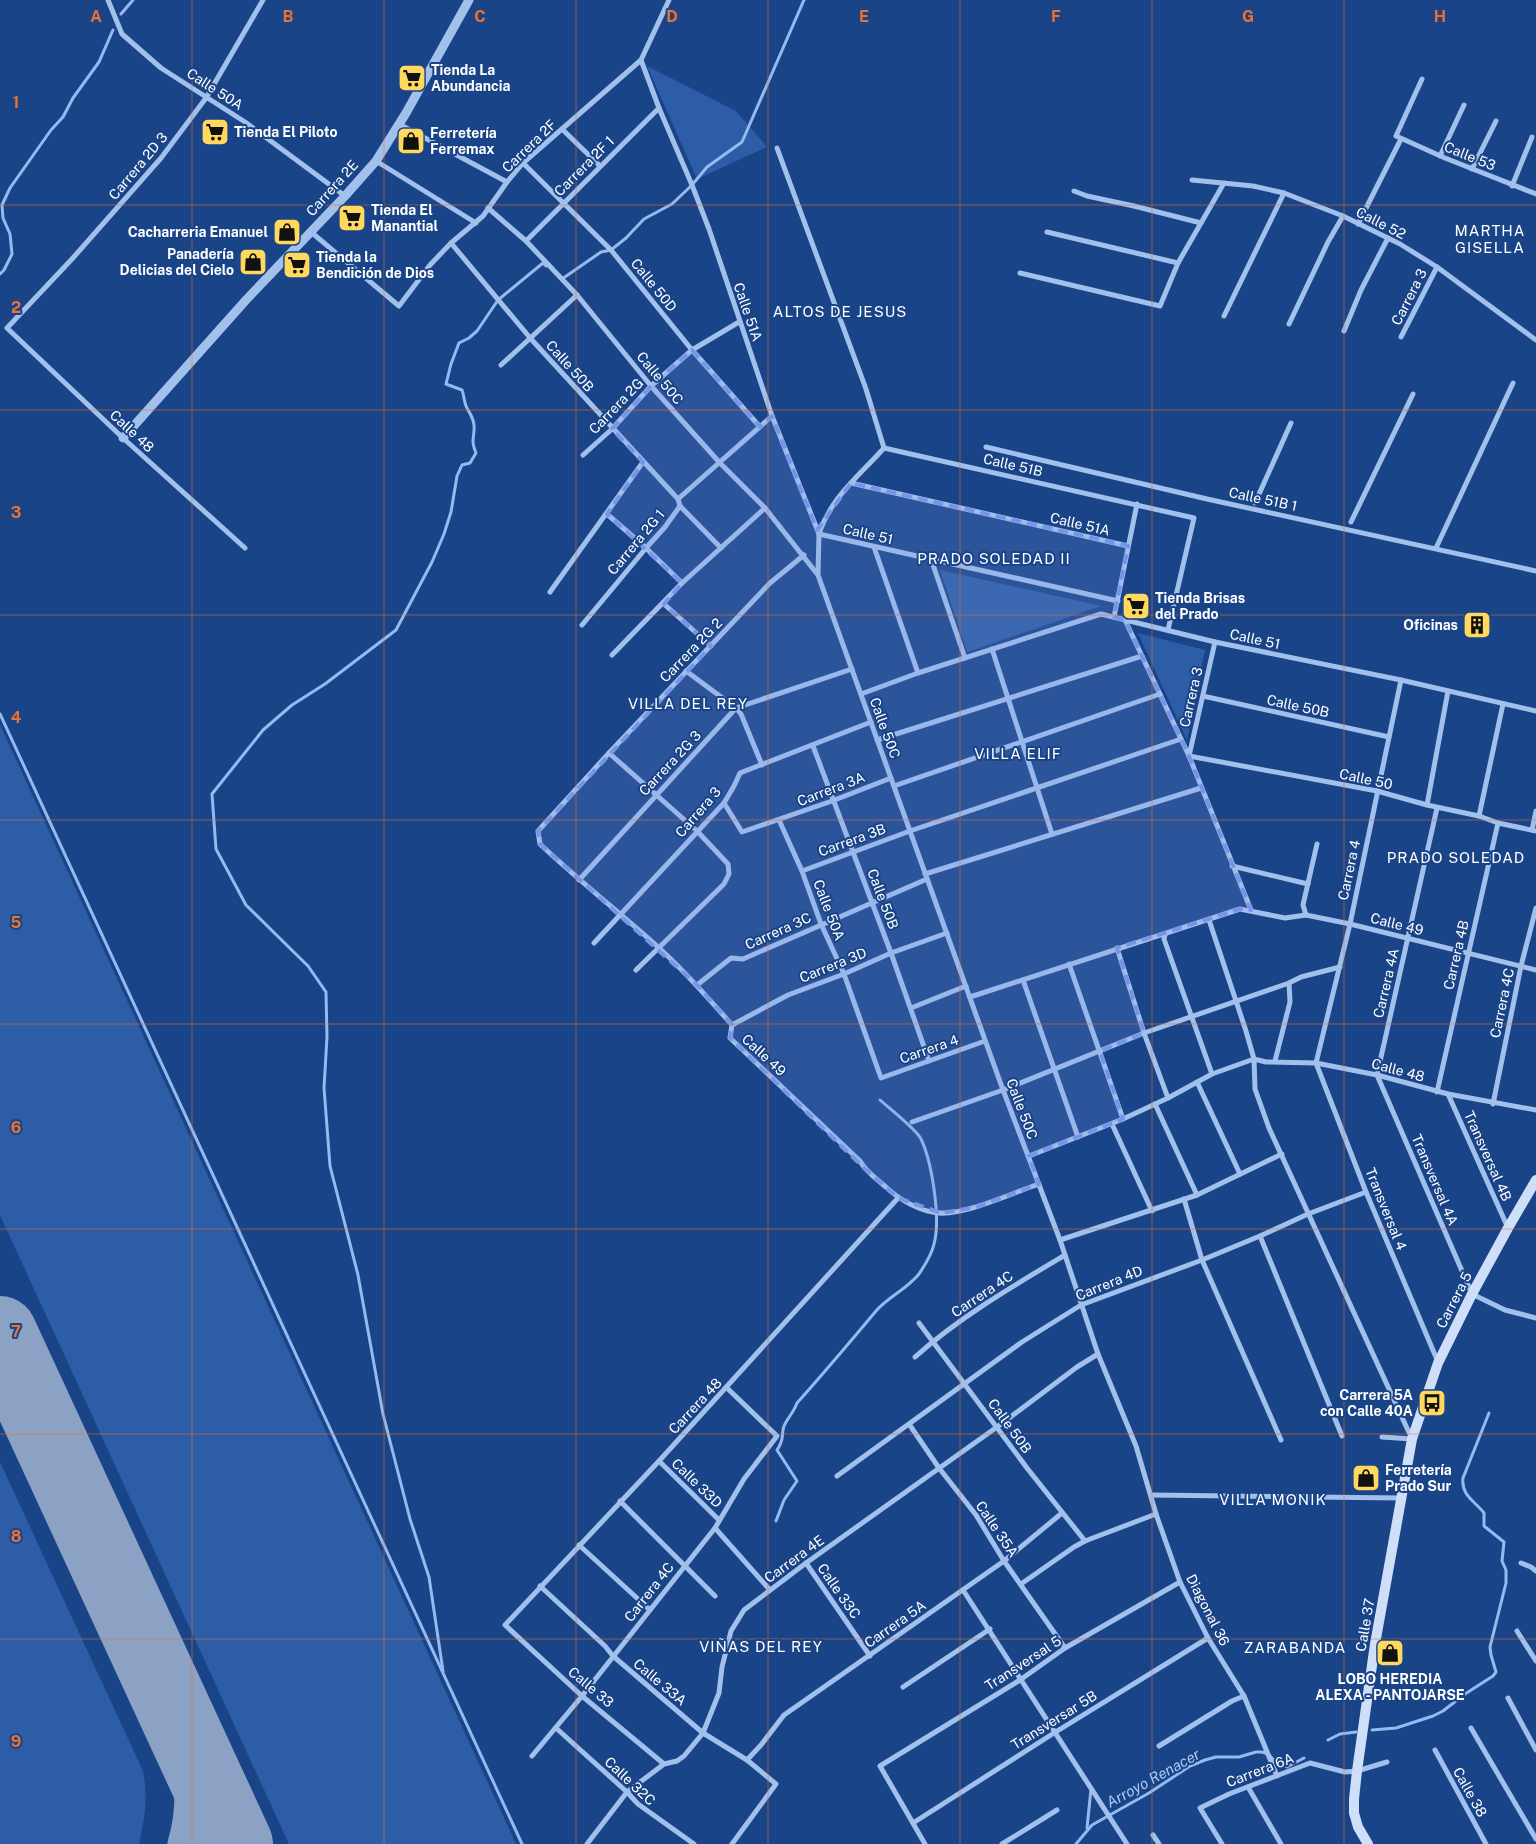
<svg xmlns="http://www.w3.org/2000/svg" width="1536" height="1844" font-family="'Public Sans',sans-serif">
<rect width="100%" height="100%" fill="#1a4488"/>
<!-- green -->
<g fill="#2d5da6">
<polygon points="647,66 736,111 767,147 697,179"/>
<polygon points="940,570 1101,606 967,652"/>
<polygon points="1138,633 1205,650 1187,740"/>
<polygon points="0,725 516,1844 289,1844 0,1215"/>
<path d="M0 1462 143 1771C148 1800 145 1816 139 1844H0Z"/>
</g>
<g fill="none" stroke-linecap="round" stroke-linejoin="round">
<!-- stream -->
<g stroke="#95baef" stroke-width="3">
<polyline points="121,14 133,0"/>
<polyline points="0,274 4,270 12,254 10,234 3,218 2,205 10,188 51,130 63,117 73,98 99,62 113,30"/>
<polyline points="562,279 601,252 611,250 626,238 644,219 672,204 692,185 707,167 742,142 804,0"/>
<polyline points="0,714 522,1844"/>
<path d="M776 1521 784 1500 797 1481 777 1450C785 1439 781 1434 784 1426 788 1417 794 1412 797 1403 824 1373 850 1342 876 1311 889 1296 906 1290 919 1274 925 1265 932 1254 934 1244 941 1219 932 1162 921 1139 917 1130 889 1108 880 1100"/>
<path d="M443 1671 429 1577 410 1519 383 1414 358 1275 330 1166 324 1088 327 1037 326 992 308 966 246 905 216 849 212 794 263 730 292 705 325 684 396 630 432 562 444 534 451 512 457 476 462 465 470 463 476 453C470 439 475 438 474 425 473 416 469 413 466 406 464 401 464 395 462 390L446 384 451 364 459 343 469 338 477 331 498 300 543 263 546 266"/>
<path d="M1372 1730 1396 1728 1433 1716 1443 1711 1465 1694 1493 1676 1496 1672 1491 1655 1490 1647 1506 1583V1570L1502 1561 1504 1542 1484 1526V1513C1475 1501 1461 1496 1463 1478L1489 1413"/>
<polyline points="1328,1740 1340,1734 1356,1732"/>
<polyline points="1087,1828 1091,1789"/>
<polyline points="1076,1844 1092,1825 1149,1793 1190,1766 1205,1760 1216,1757 1239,1757 1256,1752 1262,1752 1268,1754 1275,1761 1287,1767 1304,1758"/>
</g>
<!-- taxiway -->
<path stroke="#8ca2c4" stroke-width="29" d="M172 1705C187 1751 196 1797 182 1844"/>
<!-- runway -->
<polyline stroke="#8ca2c4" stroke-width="74" points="0,1333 236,1844"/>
<!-- minor -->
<g stroke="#a2c0ec" stroke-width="5">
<polyline points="108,0 122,34 161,68 245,122 345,196"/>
<polyline points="641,60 659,108 692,185 709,229 772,416 819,534 818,574"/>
<polyline points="1422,79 1396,136 1445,158 1536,194"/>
<polyline points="399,124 507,182"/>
<polyline points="562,129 600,166"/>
<polyline points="777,148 866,389 884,448"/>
<polyline points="1440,156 1464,105"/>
<polyline points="376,161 476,223"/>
<polyline points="523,163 611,250 692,350 760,427"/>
<polyline points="1472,169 1496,121"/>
<polyline points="1192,180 1253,186 1284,193 1343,216 1400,244 1437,267 1536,340"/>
<polyline points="1512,186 1532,137"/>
<polyline points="1074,191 1087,196 1134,206 1201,223"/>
<polyline points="488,208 526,241 577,295 651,386 720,463 765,508 818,575 1003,1090 1060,1240 1098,1354 1136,1446 1156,1514 1180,1582 1208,1638 1244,1696 1277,1776"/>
<polyline points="1358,224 1401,139"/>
<polyline points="311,232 399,306 430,265 451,243 483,216 507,182 523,163 641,60 669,0"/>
<polyline points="1047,232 1178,263"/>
<polyline points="526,241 659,108"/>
<polyline points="451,243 531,339 678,499"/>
<polyline points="1020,273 1160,306 1178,263 1224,183"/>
<polyline points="1224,316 1284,193"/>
<polyline points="1289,324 1328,242 1343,216"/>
<polyline points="1344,331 1361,290 1388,238"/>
<polyline points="1401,337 1437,267"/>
<polyline points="501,365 577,295"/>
<polyline points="986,447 1207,499 1536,571"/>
<polyline points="884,448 1194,518 1168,630"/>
<path d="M884 448C859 476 831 497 819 534L1118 601"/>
<polyline points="583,455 612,429 651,386 692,350 739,322"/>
<polyline points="851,483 1128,546"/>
<polyline points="1255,503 1291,423"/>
<polyline points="680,506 721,548"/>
<polyline points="607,514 646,548 682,583"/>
<polyline points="1351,522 1413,394"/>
<polyline points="874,547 918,673"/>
<polyline points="245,548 123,438 7,328 72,259 161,158 206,98 263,0"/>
<polyline points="1436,548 1513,383"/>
<path d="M804 555 770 583 609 753 538 831 540 844C578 880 619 912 658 947 685 971 708 998 732 1025L730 1038 860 1161C866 1172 878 1180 887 1188 900 1200 921 1212 939 1213 966 1215 1012 1193 1039 1184"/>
<polyline points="931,559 965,658"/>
<polyline points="550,592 643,462"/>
<polyline points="664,604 711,646"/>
<polyline points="1114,617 1137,504"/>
<polyline points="1125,620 1189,756 1251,910"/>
<polyline points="582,625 646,548 665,527 680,506 678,499 772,416"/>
<polyline points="1215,642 1189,756 1377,791 1427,805 1479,816 1498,823 1536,831"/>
<polyline points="992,649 1052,834"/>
<polyline points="612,655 682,583 765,508"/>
<polyline points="686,671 736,708 741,714 762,765"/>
<polyline points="1401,680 1350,924 1316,1063 1366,1192 1438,1362"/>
<polyline points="861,694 918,673 1101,614 1215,642 1401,680 1536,711"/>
<polyline points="1203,696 1389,737"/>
<polyline points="877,740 1142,656"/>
<polyline points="813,746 891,953 929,1061"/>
<polyline points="609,753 697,831 728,864 729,874 724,884 636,970"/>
<polyline points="894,786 1160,694"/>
<polyline points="724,803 742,832 832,801 891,778"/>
<polyline points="1427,805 1448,691"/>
<polyline points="1437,808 1377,1075 1472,1294 1505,1310 1536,1318"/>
<polyline points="1479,816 1503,704"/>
<polyline points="779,820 802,871 821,924 844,974 881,1078 985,1041"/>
<polyline points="1532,830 1536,811"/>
<polyline points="1232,866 1308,884"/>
<polyline points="802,871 910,831 1181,739"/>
<polyline points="925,874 1201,788"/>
<polyline points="579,880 736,708 852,669"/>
<polyline points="1306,915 1303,905 1317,844"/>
<polyline points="1209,920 1246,1031 1254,1059 1255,1089 1269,1128 1412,1439 1382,1437"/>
<polyline points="1165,934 1164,939 1212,1074"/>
<polyline points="594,943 724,803 734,786 740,773 871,722"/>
<polyline points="1117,948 1144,1033 1168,1098"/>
<polyline points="1069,964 1123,1119"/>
<polyline points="1023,980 1078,1137"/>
<polyline points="697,985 731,958 743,959 927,879"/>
<polyline points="970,997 1240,909 1285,918 1306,915 1350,924 1536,970"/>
<polyline points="911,1008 966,986"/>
<polyline points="732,1025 788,995 844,974 891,953 947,933"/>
<polyline points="1275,1061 1290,1002 1289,983"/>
<polyline points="1197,1082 1240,1174"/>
<polyline points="1437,1092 1498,823"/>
<polyline points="1448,1094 1508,1228"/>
<polyline points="1155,1104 1197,1195"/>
<polyline points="1493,1104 1521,966 1536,908"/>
<polyline points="912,1122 1003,1090 1144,1033 1289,983 1301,977 1340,967"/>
<polyline points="1112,1124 1152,1211"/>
<polyline points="1029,1156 1123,1119 1168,1098 1212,1074 1254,1059 1266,1062 1316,1063 1377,1075 1448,1094 1536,1110"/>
<polyline points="1184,1199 1202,1260 1281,1440"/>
<polyline points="1260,1236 1342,1436"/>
<polyline points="1060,1240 1197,1195 1282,1154"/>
<polyline points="919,1323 1027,1468 1085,1541"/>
<path d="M915 1357C960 1317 1013 1286 1065 1255"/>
<polyline points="909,1424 939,1468 976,1515 1004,1561 1065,1648"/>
<polyline points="659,1461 719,1520"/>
<polyline points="837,1476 1022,1342 1081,1305 1202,1260 1260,1236 1308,1214 1366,1192"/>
<polyline points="1151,1495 1401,1498"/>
<polyline points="620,1501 715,1596"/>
<polyline points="715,1528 770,1590"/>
<polyline points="579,1545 650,1610"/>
<polyline points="806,1563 870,1656"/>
<polyline points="1521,1563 1531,1567 1536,1571"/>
<polyline points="1021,1584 1074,1547 1085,1541 1156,1514"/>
<polyline points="540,1586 605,1646 613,1656 703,1733 747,1760 776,1784 732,1844"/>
<polyline points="963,1590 1127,1844"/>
<polyline points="1517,1631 1536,1661"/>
<polyline points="903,1687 990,1629"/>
<polyline points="1508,1698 1536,1750"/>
<polyline points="556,1728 627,1792 638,1804 694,1844"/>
<polyline points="1471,1728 1536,1839"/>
<polyline points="1159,1746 1232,1701 1244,1696"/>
<polyline points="1435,1750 1486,1844"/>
<polyline points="532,1756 582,1696 715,1528 744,1479 777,1436 727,1388"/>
<polyline points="747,1760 761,1745 784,1715 1004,1561 1062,1513"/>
<polyline points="664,1764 582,1696 505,1625 659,1461 898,1198"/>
<polyline points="1248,1787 1281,1844"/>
<polyline points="913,1823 1054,1733 1208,1638"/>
<polyline points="1153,1835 1159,1844"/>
<polyline points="587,1844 627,1792 664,1764 677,1761 684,1756 703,1733 719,1693 722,1667 731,1631 744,1610 806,1563 997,1427 1077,1367 1098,1354"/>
<polyline points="925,1844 880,1766 1020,1680 1065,1648 1180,1582"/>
<polyline points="1002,1844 1057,1810"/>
<polyline points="1222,1844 1200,1808 1229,1794 1310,1763 1345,1772 1357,1771 1387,1762"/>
</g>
<!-- tertiary -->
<polyline stroke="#a2c0ec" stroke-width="9" points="123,438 246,300 345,196 376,161 406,113 469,0"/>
<!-- secondary -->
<polyline stroke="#cfdff9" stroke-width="10" points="1368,1844 1358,1827 1354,1813 1354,1799 1357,1771 1375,1644 1412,1439 1438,1363 1472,1294 1508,1228 1536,1180"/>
</g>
<!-- marked area -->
<path fill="#7795e8" fill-opacity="0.2" stroke="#7795e8" stroke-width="4" stroke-dasharray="10 6" stroke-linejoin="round" d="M692 350 760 427 772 416 817 530 851 483 1128 546 1114 617 1125 620 1189 756 1251 910 1240 909 1117 948 1144 1033 1100 1051 1123 1119 1029 1156 1039 1184 977 1207 941 1213 898 1198 864 1168 730 1038 732 1025 697 985 540 844 538 831 711 646 664 604 682 583 607 514 643 462 612 429 651 386Z"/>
<!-- grid -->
<path fill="none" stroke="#eb7230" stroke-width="1" stroke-opacity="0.55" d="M192 0V1844M384 0V1844M576 0V1844M768 0V1844M960 0V1844M1152 0V1844M1344 0V1844M0 205H1536M0 410H1536M0 615H1536M0 820H1536M0 1024H1536M0 1229H1536M0 1434H1536M0 1639H1536"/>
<!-- icons -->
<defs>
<symbol id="supermarket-square" viewBox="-11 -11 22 22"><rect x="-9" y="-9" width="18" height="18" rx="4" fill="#ffd95e" stroke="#1a4488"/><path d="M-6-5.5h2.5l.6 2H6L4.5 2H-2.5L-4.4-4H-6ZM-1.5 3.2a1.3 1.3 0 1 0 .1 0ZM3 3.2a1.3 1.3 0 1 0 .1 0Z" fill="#111"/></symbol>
<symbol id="shop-square" viewBox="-11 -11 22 22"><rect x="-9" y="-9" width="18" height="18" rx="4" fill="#ffd95e" stroke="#1a4488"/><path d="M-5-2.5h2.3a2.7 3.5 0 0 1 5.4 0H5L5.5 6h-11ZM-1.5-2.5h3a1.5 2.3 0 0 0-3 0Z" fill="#111"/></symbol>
<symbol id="building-square" viewBox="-11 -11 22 22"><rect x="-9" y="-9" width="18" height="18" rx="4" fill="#ffd95e" stroke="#1a4488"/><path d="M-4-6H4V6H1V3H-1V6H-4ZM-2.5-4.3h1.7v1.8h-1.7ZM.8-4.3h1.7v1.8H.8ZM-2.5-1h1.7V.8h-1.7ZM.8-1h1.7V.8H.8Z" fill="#111"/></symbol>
<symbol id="bus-square" viewBox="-11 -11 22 22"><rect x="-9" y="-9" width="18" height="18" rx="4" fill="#ffd95e" stroke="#1a4488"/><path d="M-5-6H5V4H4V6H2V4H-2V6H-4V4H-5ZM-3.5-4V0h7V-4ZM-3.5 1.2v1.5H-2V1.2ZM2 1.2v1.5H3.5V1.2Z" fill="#111"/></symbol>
</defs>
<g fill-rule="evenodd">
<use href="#supermarket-square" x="396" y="62" width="32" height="32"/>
<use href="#supermarket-square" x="199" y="116" width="32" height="32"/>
<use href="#shop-square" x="395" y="125" width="32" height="32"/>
<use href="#supermarket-square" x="336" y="202" width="32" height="32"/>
<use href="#shop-square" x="271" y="216" width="32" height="32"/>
<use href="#shop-square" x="237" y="246" width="32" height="32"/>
<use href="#supermarket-square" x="281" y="249" width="32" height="32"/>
<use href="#supermarket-square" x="1120" y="590" width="32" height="32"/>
<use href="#building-square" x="1461" y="609" width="32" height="32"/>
<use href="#bus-square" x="1416" y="1387" width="32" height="32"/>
<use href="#shop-square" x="1350" y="1462" width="32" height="32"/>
<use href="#shop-square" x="1374" y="1637" width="32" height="32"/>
</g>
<g text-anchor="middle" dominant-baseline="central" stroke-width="4" stroke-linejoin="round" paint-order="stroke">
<!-- poi labels -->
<g font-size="14" font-weight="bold" fill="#fff" stroke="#1a4488" text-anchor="start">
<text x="431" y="70">Tienda La<tspan x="431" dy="16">Abundancia</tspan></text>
<text x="234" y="132">Tienda El Piloto</text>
<text x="430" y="133">Ferretería<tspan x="430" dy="16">Ferremax</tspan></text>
<text x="371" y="210">Tienda El<tspan x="371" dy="16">Manantial</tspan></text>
<text x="268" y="232" text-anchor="end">Cacharreria Emanuel</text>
<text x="234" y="254" text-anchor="end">Panadería<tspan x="234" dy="16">Delicias del Cielo</tspan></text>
<text x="316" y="257">Tienda la<tspan x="316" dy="16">Bendición de Dios</tspan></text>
<text x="1155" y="598">Tienda Brisas<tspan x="1155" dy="16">del Prado</tspan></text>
<text x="1458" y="625" text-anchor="end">Oficinas</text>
<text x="1413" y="1395" text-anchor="end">Carrera 5A<tspan x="1413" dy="16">con Calle 40A</tspan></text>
<text x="1385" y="1470">Ferretería<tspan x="1385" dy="16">Prado Sur</tspan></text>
<text x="1390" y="1679" text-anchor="middle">LOBO HEREDIA<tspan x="1390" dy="16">ALEXA - PANTOJARSE</tspan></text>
</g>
<!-- street labels -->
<g font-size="14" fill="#fff" stroke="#1a4488">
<text transform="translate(215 89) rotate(33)">Calle 50A</text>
<text transform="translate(529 146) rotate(-44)">Carrera 2F</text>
<text transform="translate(1470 156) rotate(22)">Calle 53</text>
<text transform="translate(138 166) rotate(-50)">Carrera 2D 3</text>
<text transform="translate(584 166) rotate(-45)">Carrera 2F 1</text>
<text transform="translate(332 188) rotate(-48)">Carrera 2E</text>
<text transform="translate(1381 223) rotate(27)">Calle 52</text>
<text transform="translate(654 285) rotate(51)">Calle 50D</text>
<text transform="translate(1409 297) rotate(-63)">Carrera 3</text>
<text transform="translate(748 312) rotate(71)">Calle 51A</text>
<text transform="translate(570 366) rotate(48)">Calle 50B</text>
<text transform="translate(660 378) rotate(50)">Calle 50C</text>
<text transform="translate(616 406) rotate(-46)">Carrera 2G</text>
<text transform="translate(132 431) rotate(43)">Calle 48</text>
<text transform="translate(1013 465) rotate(13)">Calle 51B</text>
<text transform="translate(1263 499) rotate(12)">Calle 51B 1</text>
<text transform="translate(1080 524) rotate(13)">Calle 51A</text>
<text transform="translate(868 534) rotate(13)">Calle 51</text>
<text transform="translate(636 542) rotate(-50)">Carrera 2G 1</text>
<text transform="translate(1255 639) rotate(12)">Calle 51</text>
<text transform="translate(691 650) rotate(-46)">Carrera 2G 2</text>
<text transform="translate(1191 697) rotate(-77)">Carrera 3</text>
<text transform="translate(1298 706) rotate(12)">Calle 50B</text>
<text transform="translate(885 728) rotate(70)">Calle 50C</text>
<text transform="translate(670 763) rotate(-47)">Carrera 2G 3</text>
<text transform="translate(1366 779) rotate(12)">Calle 50</text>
<text transform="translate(831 789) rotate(-21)">Carrera 3A</text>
<text transform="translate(698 812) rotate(-49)">Carrera 3</text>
<text transform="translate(852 840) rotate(-20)">Carrera 3B</text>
<text transform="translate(1349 870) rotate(-78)">Carrera 4</text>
<text transform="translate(883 899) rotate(69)">Calle 50B</text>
<text transform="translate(829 910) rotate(69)">Calle 50A</text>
<text transform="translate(1397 924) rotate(14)">Calle 49</text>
<text transform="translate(778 931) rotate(-24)">Carrera 3C</text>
<text transform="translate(1456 955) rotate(-77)">Carrera 4B</text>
<text transform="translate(833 965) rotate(-22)">Carrera 3D</text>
<text transform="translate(1386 983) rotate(-77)">Carrera 4A</text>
<text transform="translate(1502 1003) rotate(-78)">Carrera 4C</text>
<text transform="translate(929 1049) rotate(-19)">Carrera 4</text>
<text transform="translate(764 1055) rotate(43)">Calle 49</text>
<text transform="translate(1398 1070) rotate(15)">Calle 48</text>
<text transform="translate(1022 1109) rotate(69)">Calle 50C</text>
<text transform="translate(1488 1156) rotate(66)">Transversal 4B</text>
<text transform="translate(1435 1180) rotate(67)">Transversal 4A</text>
<text transform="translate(1386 1209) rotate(68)">Transversal 4</text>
<text transform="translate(1109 1283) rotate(-22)">Carrera 4D</text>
<text transform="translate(982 1294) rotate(-34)">Carrera 4C</text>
<text transform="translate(1454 1300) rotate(-63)">Carrera 5</text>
<text transform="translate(695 1406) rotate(-47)">Carrera 48</text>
<text transform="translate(1010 1426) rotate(54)">Calle 50B</text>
<text transform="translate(697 1483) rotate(44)">Calle 33D</text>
<text transform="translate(997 1529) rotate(56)">Calle 35A</text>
<text transform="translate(794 1559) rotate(-36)">Carrera 4E</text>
<text transform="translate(839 1591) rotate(55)">Calle 33C</text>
<text transform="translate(649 1592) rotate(-52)">Carrera 4C</text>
<text transform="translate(1208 1610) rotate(63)">Diagonal 36</text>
<text transform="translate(895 1624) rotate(-35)">Carrera 5A</text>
<text transform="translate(1365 1625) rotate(-80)">Calle 37</text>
<text transform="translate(1023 1663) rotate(-33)">Transversal 5</text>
<text transform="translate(660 1682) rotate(40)">Calle 33A</text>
<text transform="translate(591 1687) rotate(40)">Calle 33</text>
<text transform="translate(1054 1720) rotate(-32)">Transversar 5B</text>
<text transform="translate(1260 1770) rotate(-21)">Carrera 6A</text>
<text transform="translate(630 1781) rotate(43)">Calle 32C</text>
<text transform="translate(1470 1792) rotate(61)">Calle 38</text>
</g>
<!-- neighbourhood labels -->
<g font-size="15" letter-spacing="1" fill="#fff" stroke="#1a4488">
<text x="1490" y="230">MARTHA<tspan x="1490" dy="17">GISELLA</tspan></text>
<text x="840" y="311">ALTOS DE JESUS</text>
<text x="994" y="558">PRADO SOLEDAD II</text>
<text x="688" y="703">VILLA DEL REY</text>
<text x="1018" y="753">VILLA ELIF</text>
<text x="1456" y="857">PRADO SOLEDAD</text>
<text x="1273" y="1499">VILLA MONIK</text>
<text x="761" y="1646">VIÑAS DEL REY</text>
<text x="1295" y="1647">ZARABANDA</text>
</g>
<!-- water labels -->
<g font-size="15" font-style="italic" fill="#aecaf4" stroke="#1a4488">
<text transform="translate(1153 1778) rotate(-29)">Arroyo Renacer</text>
</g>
</g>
<g font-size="16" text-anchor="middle" font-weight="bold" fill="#eb7230" stroke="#1a4488" stroke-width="4" stroke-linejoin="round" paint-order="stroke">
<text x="96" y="22">A</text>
<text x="288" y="22">B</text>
<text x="480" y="22">C</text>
<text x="672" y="22">D</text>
<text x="864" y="22">E</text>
<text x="1056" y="22">F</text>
<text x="1248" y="22">G</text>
<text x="1440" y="22">H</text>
<text x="16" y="108">1</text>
<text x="16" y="313">2</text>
<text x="16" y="518">3</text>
<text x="16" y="723">4</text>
<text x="16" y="928">5</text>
<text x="16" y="1133">6</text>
<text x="16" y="1337">7</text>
<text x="16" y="1542">8</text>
<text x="16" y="1747">9</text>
</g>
</svg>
